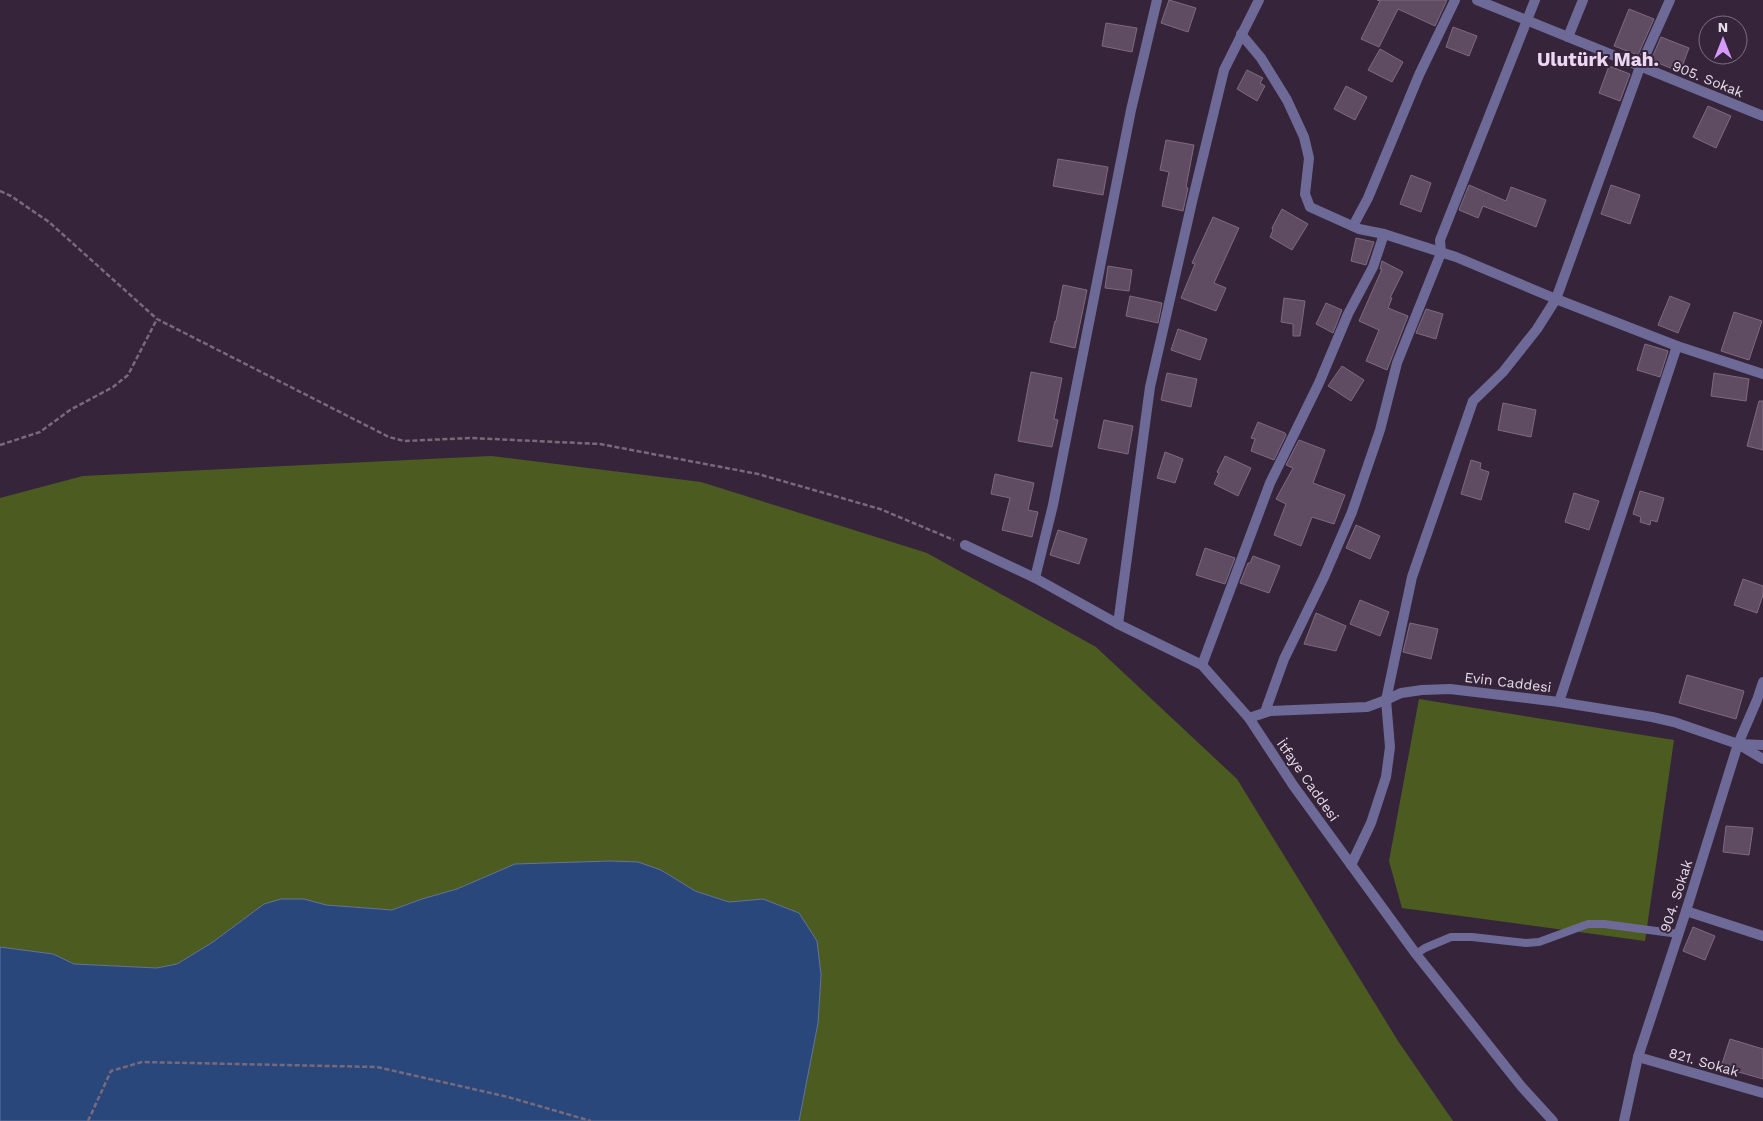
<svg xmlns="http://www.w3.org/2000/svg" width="1763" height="1121" font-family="'Work Sans',sans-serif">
<rect width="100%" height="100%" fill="#36253a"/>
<!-- green -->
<g fill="#4c5c21">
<polygon points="491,456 701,482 927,553 1096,647 1237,779 1398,1041 1453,1121 799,1121 818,1023 821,975 817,941 799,913 763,899 729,902 695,891 661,870 610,861 515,864 457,889 422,899 392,910 326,905 304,899 264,904 213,942 177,964 157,968 74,964 53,954 0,947 0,498 83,476"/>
<polygon points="1419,699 1674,740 1645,941 1402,908 1389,861"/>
</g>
<!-- water -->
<polygon fill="#2a477c" stroke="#63749d" points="610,861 638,862 661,870 695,891 729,902 763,899 799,913 817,941 821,975 818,1023 799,1121 0,1121 0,947 53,954 74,964 157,968 177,964 213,942 264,904 281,899 304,899 326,905 392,910 422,899 457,889 515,864"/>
<!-- building -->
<g fill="#5f4c63" stroke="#7d6a81">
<polygon points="1169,0 1196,8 1188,32 1161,23"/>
<polygon points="1377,0 1447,0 1435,26 1398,9 1379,47 1361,39 1380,1"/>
<polygon points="1629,9 1654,19 1638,55 1614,46"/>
<polygon points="1106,23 1137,28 1132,52 1102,46"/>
<polygon points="1453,27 1477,36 1469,56 1446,47"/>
<polygon points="1661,37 1689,48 1680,72 1651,60"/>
<polygon points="1380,49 1403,62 1392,82 1368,70"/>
<polygon points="1609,66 1630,74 1620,101 1599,93"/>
<polygon points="1247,70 1263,78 1260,83 1265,86 1257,101 1237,89"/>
<polygon points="1346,86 1367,97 1355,120 1334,109"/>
<polygon points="1708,106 1731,116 1716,148 1693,137"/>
<polygon points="1166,140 1194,145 1186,187 1188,188 1183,211 1162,206 1169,172 1160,170"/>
<polygon points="1058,159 1108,167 1103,195 1053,186"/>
<polygon points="1411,175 1431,183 1421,212 1400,204"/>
<polygon points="1469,185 1506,201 1511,187 1546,200 1536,227 1483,206 1478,218 1459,210"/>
<polygon points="1611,185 1640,195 1630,224 1601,214"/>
<polygon points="1282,209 1308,224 1292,250 1270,237 1273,230 1272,228"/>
<polygon points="1213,217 1239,228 1214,283 1226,288 1216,311 1181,298 1195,264 1192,263"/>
<polygon points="1356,238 1374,242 1366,265 1351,261"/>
<polygon points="1382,261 1403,272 1390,298 1392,298 1388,308 1408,316 1387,370 1366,361 1379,330 1359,321 1382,269 1380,269"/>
<polygon points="1108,266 1132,270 1129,291 1105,288"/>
<polygon points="1063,285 1087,290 1075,348 1050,342 1055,321 1056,321"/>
<polygon points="1130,296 1162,303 1158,323 1126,316"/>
<polygon points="1670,296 1690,304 1678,333 1658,325"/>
<polygon points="1284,298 1305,301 1300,336 1293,336 1293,324 1281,322"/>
<polygon points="1326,303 1342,310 1333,333 1316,324"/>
<polygon points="1426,309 1443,314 1436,339 1416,333"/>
<polygon points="1734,312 1762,321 1749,360 1721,351"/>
<polygon points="1178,329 1207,339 1200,360 1171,350"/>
<polygon points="1645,344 1668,351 1660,377 1637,370"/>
<polygon points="1342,366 1364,380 1351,401 1328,386"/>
<polygon points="1031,372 1062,378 1054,419 1058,420 1052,447 1018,441"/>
<polygon points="1167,373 1197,379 1191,407 1161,400"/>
<polygon points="1714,373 1749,379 1746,401 1711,396"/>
<polygon points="1759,401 1763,401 1763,450 1747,446"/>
<polygon points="1503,403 1536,410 1531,437 1498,430"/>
<polygon points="1104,420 1133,426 1128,454 1098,448"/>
<polygon points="1258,422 1285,433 1286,435 1274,460 1251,451 1255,439 1251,438"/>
<polygon points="1299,440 1325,450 1313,483 1345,495 1334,524 1312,517 1301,546 1274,535 1286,504 1276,499 1293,468 1286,465"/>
<polygon points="1165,452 1183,459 1175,483 1157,478"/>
<polygon points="1225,456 1251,468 1238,496 1214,484 1219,473 1217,472"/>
<polygon points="1471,460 1481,463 1480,469 1489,472 1481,500 1461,494"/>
<polygon points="995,474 1034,483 1028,510 1038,512 1032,537 1002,530 1010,498 991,494"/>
<polygon points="1640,491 1664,498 1657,522 1651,520 1650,525 1640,522 1641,517 1633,514"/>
<polygon points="1574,493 1599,501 1589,530 1565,522"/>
<polygon points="1356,525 1380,536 1370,559 1346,548"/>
<polygon points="1058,530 1087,539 1079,564 1050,555"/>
<polygon points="1205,548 1235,558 1225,584 1196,575"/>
<polygon points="1253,556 1280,566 1269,593 1240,583 1248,563 1250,563"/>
<polygon points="1743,579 1763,586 1763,595 1757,613 1734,605"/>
<polygon points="1360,600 1389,612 1380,636 1350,624"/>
<polygon points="1316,613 1346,626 1336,651 1304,644"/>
<polygon points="1410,623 1438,629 1431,659 1403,652"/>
<polygon points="1687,675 1744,691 1736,719 1679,703"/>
<polygon points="1726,826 1753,828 1749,855 1723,852"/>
<polygon points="1693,927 1715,936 1705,960 1683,951"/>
<polygon points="1730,1039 1763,1049 1763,1079 1721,1067"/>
</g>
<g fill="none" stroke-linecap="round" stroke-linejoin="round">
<!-- path -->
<g stroke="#78697b" stroke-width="2.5" stroke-dasharray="5 2.5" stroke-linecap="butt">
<polyline points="0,191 11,196 49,222 157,319 389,437 404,441 471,438 600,444 758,474 880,509 954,540"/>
<polyline points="0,445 40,432 70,410 113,387 128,375 157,319"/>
<polyline points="88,1121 111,1071 142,1062 377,1067 508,1097 591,1121"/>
</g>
<!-- service -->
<polyline stroke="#6e6a97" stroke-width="8" points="1416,954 1425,948 1451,937 1472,937 1526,943 1539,942 1588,924 1604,924 1679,934"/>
<!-- minor -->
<g stroke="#6e6a97" stroke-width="10">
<polyline points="1477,0 1763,116"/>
<polyline points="1241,34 1261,58 1287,100 1304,137 1309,158 1305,194 1310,207 1359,229 1384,234 1456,257 1556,299 1677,346 1763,374"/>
<polyline points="1568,37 1583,0"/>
<polyline points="1353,226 1368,198 1419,75 1455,0"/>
<polyline points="1035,578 1053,505 1131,110 1157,0"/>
<polyline points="1118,624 1150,387 1192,202 1224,70 1259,0"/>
<polyline points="1202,665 1270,483 1319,383 1348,314 1373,267 1384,234"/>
<polyline points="1559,702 1677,346"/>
<polyline points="1265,712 1284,659 1324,577 1352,512 1380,430 1397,363 1441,253 1440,240 1535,0"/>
<polyline points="1738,744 1763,759"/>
<polyline points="1351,865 1371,823 1386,777 1390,747 1386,700 1412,577 1473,401 1503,372 1537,329 1556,299 1640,67 1670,0"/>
<polyline points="1686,911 1763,936"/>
<polyline points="1638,1057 1763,1093"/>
<polyline points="1624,1121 1638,1057 1686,911 1738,744 1757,700 1763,682"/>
</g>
<!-- tertiary -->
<g stroke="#6e6a97" stroke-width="10">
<polyline points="965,545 1035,578 1118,624 1202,665 1249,718 1293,785 1416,954 1521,1086 1553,1121"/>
<polyline points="1249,718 1270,711 1367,707 1386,700 1401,693 1422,690 1450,689 1559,702 1652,717 1674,722 1738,744 1763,745"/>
</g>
</g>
<g text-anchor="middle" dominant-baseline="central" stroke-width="4" stroke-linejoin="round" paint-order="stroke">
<!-- street labels -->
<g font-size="14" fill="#e7dce9" stroke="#36253a">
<text transform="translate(1708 79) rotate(22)">905. Sokak</text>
<text transform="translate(1508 682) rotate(7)">Evin Caddesi</text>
<text transform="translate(1308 780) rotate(55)">İtfaye Caddesi</text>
<text transform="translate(1676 896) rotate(-72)">904. Sokak</text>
<text transform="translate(1704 1062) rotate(16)">821. Sokak</text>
</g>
<!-- district labels -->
<g font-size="19" font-weight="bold" fill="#edd7f2" stroke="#36253a">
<text x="1598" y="59">Ulutürk Mah.</text>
</g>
</g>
<!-- north arrow -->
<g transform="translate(1723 40)"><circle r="24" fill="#36253a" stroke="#7d6e80"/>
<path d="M0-4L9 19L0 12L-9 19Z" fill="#d69bfa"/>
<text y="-8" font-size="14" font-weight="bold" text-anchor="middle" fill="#e7dce9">N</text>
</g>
</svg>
